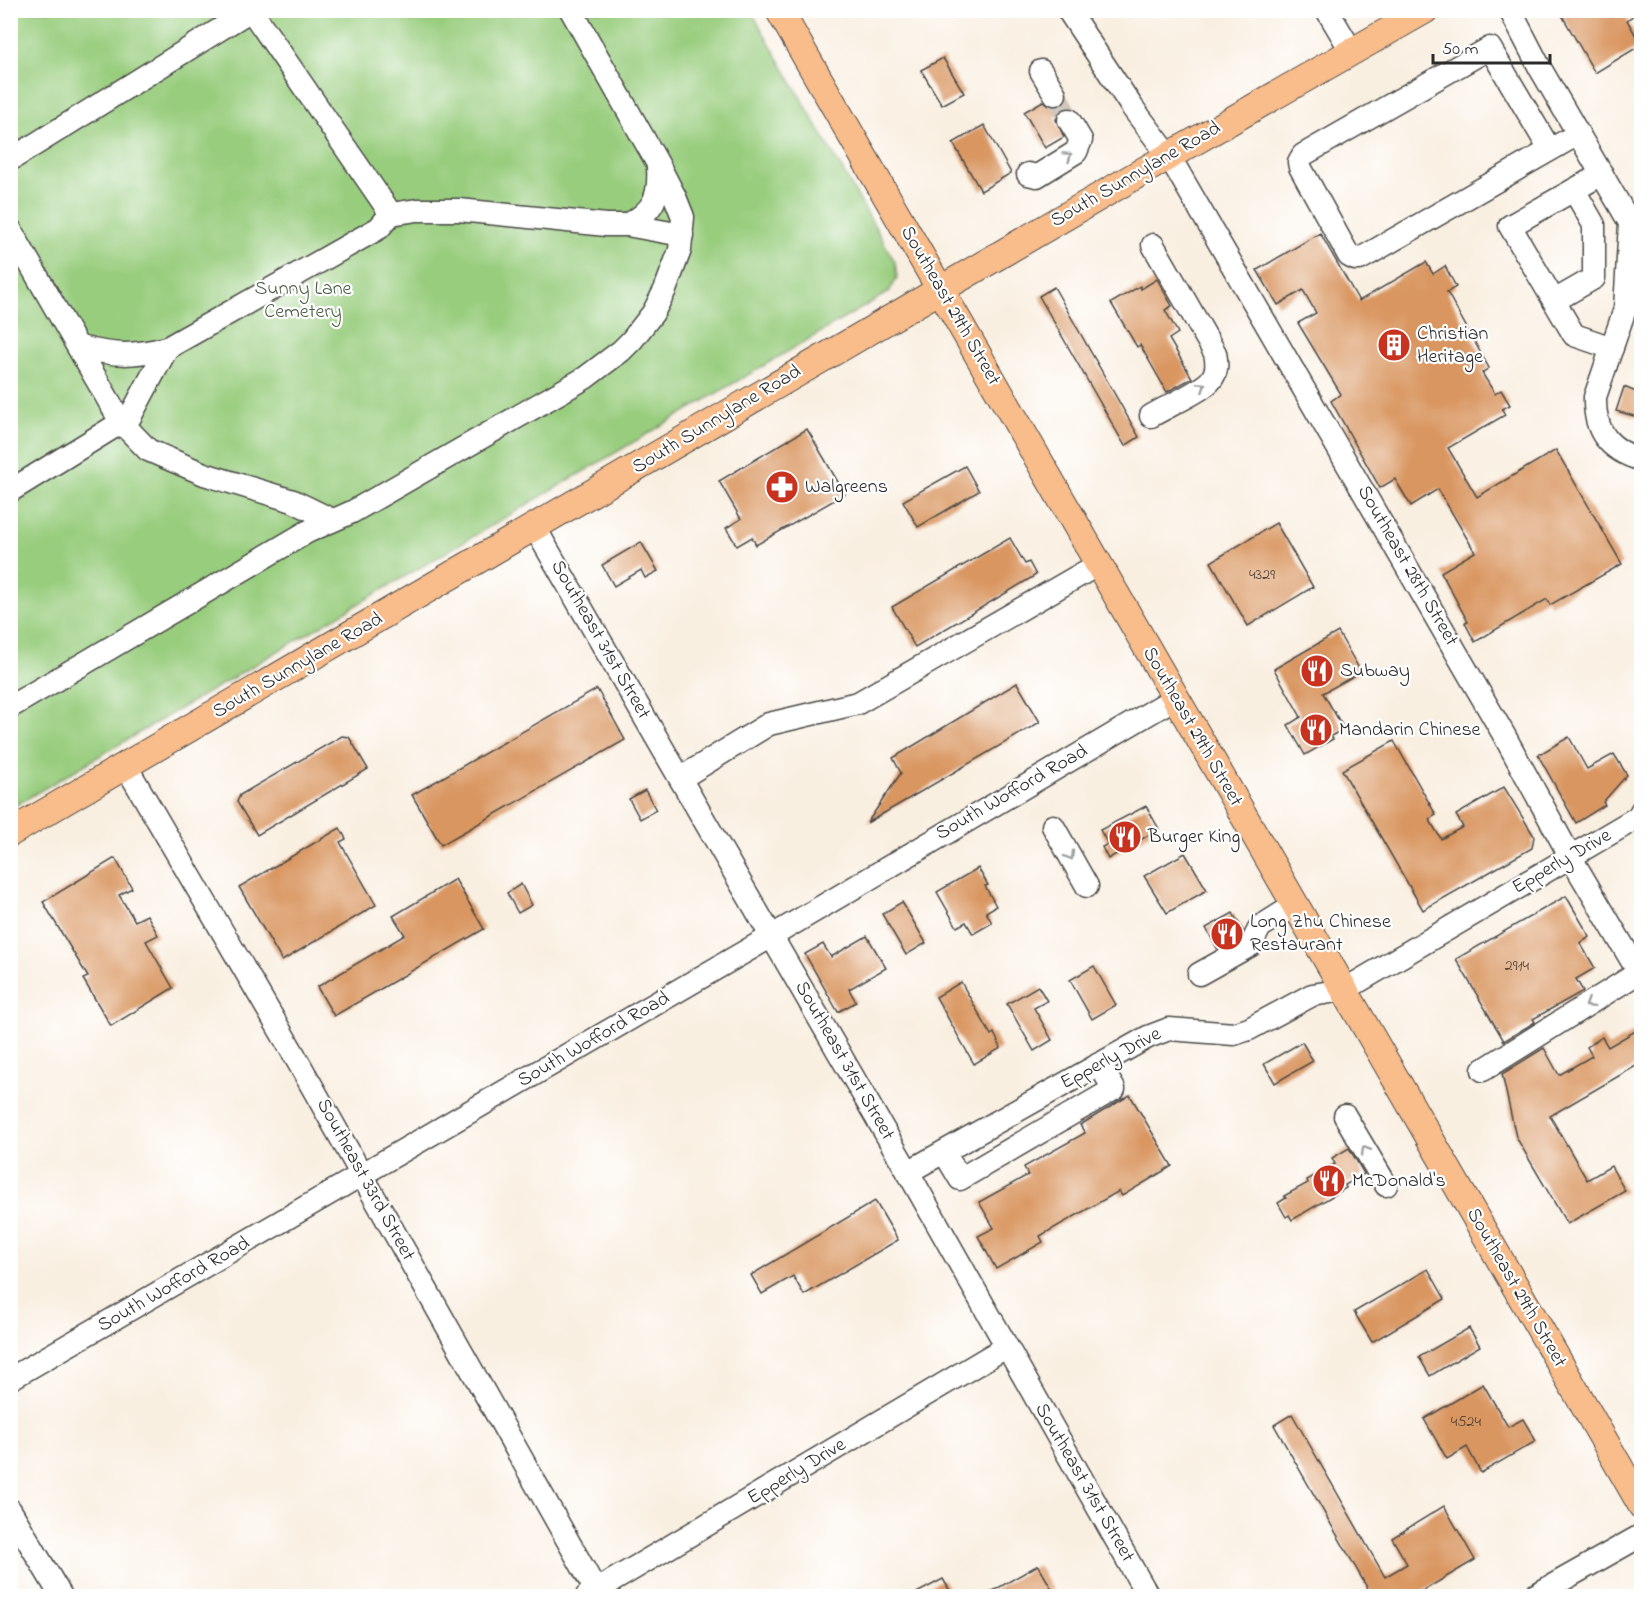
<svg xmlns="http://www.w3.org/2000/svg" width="1652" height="1607" font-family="'Indie Flower',sans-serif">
<rect width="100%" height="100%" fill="#fff"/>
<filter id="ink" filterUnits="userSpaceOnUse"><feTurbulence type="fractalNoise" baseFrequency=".0167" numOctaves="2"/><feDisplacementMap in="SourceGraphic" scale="12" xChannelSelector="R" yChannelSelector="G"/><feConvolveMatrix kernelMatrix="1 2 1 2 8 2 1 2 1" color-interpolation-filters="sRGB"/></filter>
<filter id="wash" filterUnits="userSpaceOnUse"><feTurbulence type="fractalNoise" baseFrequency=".008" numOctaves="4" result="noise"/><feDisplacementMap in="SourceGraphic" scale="24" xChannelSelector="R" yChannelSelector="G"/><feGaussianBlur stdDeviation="1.35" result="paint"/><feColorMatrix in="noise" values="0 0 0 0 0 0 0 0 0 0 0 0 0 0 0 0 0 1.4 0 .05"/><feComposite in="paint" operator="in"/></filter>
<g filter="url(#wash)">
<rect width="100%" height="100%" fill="#f9efe1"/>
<!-- green -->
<polygon fill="#99cd7e" stroke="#627c54" stroke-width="1.5" points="10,11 751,11 895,262 897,277 889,292 11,808"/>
<g id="blocks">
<!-- building -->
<g fill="#d99661">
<polygon points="1559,10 1641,10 1627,20 1641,45 1595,73"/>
<polygon points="943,58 964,93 942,105 921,70"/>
<polygon points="1067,98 1073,107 1062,109 1057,114 1056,120 1064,137 1045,148 1024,112 1043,101 1049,106 1055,107 1061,106"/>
<polygon points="984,125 1011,173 981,191 953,143"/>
<polygon points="1320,233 1359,301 1426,262 1433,274 1445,266 1456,287 1447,292 1489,368 1482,373 1495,394 1501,390 1510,405 1502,409 1505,415 1448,448 1477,497 1556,450 1622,564 1550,605 1547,599 1475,642 1465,623 1468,622 1441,572 1475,552 1438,489 1411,506 1395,479 1380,488 1331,401 1341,394 1298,323 1316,313 1303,290 1278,305 1257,270"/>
<polygon points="1157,279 1172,306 1165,310 1178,333 1169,339 1192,378 1167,392 1140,345 1137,347 1111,303 1140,286 1141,289"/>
<polygon points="1054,287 1139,437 1125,446 1039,296"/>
<polygon points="1624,387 1641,394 1641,418 1616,411"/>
<polygon points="807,429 845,494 756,545 752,537 737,546 726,528 741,519 719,481"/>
<polygon points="965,466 979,491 918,527 903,501"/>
<polygon points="1276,523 1313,587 1248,626 1211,562"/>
<polygon points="1010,538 1025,564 1029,562 1036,575 915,647 892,607"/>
<polygon points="641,542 658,571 645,578 641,570 614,586 602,565"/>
<polygon points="1338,632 1361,672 1323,693 1344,729 1331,736 1333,739 1305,755 1288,725 1301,717 1274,669"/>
<polygon points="1017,683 1040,722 867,823 901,773 893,758"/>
<polygon points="597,689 625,740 441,845 412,795"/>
<polygon points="342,736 349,737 368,769 257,835 237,802 240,795"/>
<polygon points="1569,737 1587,769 1614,754 1627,775 1603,802 1605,805 1576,823 1538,755"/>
<polygon points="1394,741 1436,815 1429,819 1441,839 1463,827 1456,815 1504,787 1534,836 1532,848 1423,910 1342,770"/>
<polygon points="645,790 656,810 640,819 629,799"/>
<polygon points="1146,806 1159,829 1108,859 1102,847 1108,844 1100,830"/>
<polygon points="340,828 346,839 340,842 376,905 282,961 239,887"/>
<polygon points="1185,853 1207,890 1167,913 1144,876"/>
<polygon points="115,858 132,888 119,895 135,921 147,915 158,935 146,941 173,988 111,1026 83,979 88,977 43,902"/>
<polygon points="978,868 988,885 985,886 996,906 986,912 992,923 973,934 966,922 957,927 937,892"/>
<polygon points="455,879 484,929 334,1016 317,987 405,935 393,916"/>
<polygon points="521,884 532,905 518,913 507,893"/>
<polygon points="1566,896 1590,937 1580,943 1595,968 1576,979 1583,991 1533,1019 1535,1022 1504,1041 1456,959"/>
<polygon points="902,902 926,943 906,955 882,914"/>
<polygon points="1233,913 1243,931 1241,935 1217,948 1206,928"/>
<polygon points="867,936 886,968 849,989 856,1002 838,1012 805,954 823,944 831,957"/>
<polygon points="1094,966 1116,1005 1092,1019 1070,980"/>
<polygon points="961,982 991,1035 994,1033 1001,1048 974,1064 936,997"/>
<polygon points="1038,986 1047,1001 1034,1008 1052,1040 1034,1051 1007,1004"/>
<polygon points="1637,1030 1641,1038 1641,1063 1550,1116 1587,1180 1611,1166 1625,1191 1567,1224 1516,1137 1502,1074 1544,1048 1559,1075 1592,1056 1587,1047 1602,1037 1608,1047"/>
<polygon points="1302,1042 1313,1061 1275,1083 1264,1064"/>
<polygon points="1130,1095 1172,1166 1122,1196 1119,1191 1040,1236 1043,1242 996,1269 978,1236 994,1228 979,1202 1028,1175 1024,1167 1085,1133 1080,1125"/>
<polygon points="1349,1148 1364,1174 1345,1185 1346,1188 1292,1220 1289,1215 1286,1217 1278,1203 1286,1198 1284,1196 1308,1183 1307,1180 1335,1164 1332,1158"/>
<polygon points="875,1201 898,1240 804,1295 793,1276 762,1294 751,1275"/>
<polygon points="1428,1269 1445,1299 1372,1342 1354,1312"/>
<polygon points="1469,1328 1480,1346 1430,1376 1419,1357"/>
<polygon points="1483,1384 1508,1427 1523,1419 1536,1441 1481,1473 1467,1447 1447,1459 1424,1419"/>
<polygon points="1292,1414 1385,1577 1407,1564 1392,1538 1444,1506 1475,1560 1414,1596 1372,1596 1274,1425"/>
<polygon points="1038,1565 1056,1596 984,1596"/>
<polygon points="943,1579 953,1596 911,1596"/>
</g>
</g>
</g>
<g filter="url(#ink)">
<use href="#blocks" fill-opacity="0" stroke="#4a4846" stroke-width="1.5"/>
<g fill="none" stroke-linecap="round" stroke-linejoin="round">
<!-- minor-tunnel -->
<polyline stroke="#d0c8bd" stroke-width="22" stroke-dasharray="22 11" stroke-linecap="butt" points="1055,94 1069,120"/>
<defs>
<g id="minor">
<polyline points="251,10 391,214"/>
<polyline points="1068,10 1132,107 1169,156 1504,735 1571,858 1642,978"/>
<polyline points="1327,10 1352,52"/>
<path d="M1510 10 1540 68 1630 223 1625 309 1595 397C1594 431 1608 450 1642 460"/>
<polyline points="1041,71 1055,94"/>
<polyline points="1550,150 1490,48 1303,155 1299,162 1300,167 1349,256 1355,259 1360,259 1550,150 1578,134"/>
<polyline points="10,160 251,10"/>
<polyline points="1028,174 1037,176 1076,152 1081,140 1069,120"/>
<polyline points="1602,174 1510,226 1574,335 1612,348"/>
<path d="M627 225C655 211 660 195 658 166"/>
<polyline points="10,229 121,422 148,450 204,474 293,501 332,520"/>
<polyline points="1554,301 1594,278 1594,225 1574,190"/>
<path d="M80 347C115 356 132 356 167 348"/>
<path d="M1151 416C1166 407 1200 392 1210 381 1218 372 1217 363 1215 353L1153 245"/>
<polyline points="10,491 130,417 167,348 379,228 391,214 417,210 459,210 606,225 627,225 682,235"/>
<polyline points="535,528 908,1172 1148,1596"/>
<polyline points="10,707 307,532 352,512 585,378 621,351 632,340 653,313 665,290 680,250 683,217 675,197 658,164 571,10"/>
<polyline points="126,766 292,1051 599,1596"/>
<polyline points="681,778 769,724 858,703 1099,564"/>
<polyline points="1053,826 1087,886"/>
<polyline points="1199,974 1251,945 1260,927 1295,905"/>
<polyline points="1483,1070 1638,973"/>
<polyline points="1345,1116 1386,1185"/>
<polyline points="944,1152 960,1179 1114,1089 1099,1064"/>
<polyline points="908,1172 1148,1037 1169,1029 1234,1034 1249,1029 1312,995 1344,990 1638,817 1642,810"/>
<polyline points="10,1379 772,936 1175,698"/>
<polyline points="10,1510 61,1596"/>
<polyline points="587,1596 1006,1347"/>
<polyline points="1534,1596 1642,1535"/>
</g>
<g id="major">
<polyline points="779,10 1642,1506"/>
<polyline points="10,833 1169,156 1425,10"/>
</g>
</defs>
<!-- minor casing -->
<use href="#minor" stroke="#4a4846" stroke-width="25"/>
<!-- major casing -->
<use href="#major" stroke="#4a4846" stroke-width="29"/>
<!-- minor -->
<use href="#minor" stroke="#fff" stroke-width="22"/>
<!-- major -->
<use href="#major" stroke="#f9bc8b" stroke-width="27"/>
</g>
<!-- one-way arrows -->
<defs><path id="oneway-chevron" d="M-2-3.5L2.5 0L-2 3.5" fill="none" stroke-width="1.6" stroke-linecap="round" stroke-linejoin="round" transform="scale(1.5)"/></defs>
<g stroke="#a0a0a0">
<use href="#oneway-chevron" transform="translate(1068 156) rotate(-34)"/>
<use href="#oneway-chevron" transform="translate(1202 386) rotate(-33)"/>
<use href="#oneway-chevron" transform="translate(1070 856) rotate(60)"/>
<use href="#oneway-chevron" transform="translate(1589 1004) rotate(148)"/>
<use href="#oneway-chevron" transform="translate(1365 1150) rotate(-121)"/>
</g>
</g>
<!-- icons -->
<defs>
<symbol id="building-disc" viewBox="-11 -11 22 22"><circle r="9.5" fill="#c8321e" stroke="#fff"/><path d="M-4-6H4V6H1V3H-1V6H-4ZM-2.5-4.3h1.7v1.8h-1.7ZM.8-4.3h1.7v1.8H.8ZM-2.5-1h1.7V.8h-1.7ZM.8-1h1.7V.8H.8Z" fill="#fff"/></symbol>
<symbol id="pharmacy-disc" viewBox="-11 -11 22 22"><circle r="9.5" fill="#c8321e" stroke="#fff"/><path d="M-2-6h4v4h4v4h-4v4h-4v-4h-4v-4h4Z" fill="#fff"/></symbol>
<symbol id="restaurant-disc" viewBox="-11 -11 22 22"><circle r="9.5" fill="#c8321e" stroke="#fff"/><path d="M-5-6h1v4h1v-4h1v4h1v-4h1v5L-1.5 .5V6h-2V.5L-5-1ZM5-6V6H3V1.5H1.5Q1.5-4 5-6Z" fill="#fff"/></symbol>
</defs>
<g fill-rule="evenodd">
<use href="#building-disc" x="1375" y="326" width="38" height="38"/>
<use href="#pharmacy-disc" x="763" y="468" width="38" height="38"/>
<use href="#restaurant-disc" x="1298" y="652" width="38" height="38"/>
<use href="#restaurant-disc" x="1297" y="711" width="38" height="38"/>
<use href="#restaurant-disc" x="1106" y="818" width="38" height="38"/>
<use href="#restaurant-disc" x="1208" y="915" width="38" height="38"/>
<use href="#restaurant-disc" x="1310" y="1162" width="38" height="38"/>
</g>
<g text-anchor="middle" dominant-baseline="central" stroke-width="4.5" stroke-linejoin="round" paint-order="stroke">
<!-- number labels -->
<g font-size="16" fill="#564638">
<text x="1262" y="575">4329</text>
<text x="1517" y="966">2914</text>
<text x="1466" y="1422">4524</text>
</g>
<!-- street labels -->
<g font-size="20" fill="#2b2b2b" stroke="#fff">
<text transform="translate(1136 175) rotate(-30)">South Sunnylane Road</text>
<text transform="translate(950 306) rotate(60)">Southeast 29th Street</text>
<text transform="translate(717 420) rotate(-31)">South Sunnylane Road</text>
<text transform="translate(1407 566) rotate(60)">Southeast 28th Street</text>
<text transform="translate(600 640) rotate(60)">Southeast 31st Street</text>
<text transform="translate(298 666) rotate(-30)">South Sunnylane Road</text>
<text transform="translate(1192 727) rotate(60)">Southeast 29th Street</text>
<text transform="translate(1012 793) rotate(-30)">South Wofford Road</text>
<text transform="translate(1562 862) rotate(-30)">Epperly Drive</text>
<text transform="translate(594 1040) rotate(-30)">South Wofford Road</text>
<text transform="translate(1111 1059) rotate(-28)">Epperly Drive</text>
<text transform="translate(844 1061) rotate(60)">Southeast 31st Street</text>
<text transform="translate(365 1180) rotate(61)">Southeast 33rd Street</text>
<text transform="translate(174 1285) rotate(-30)">South Wofford Road</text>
<text transform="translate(1516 1288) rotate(60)">Southeast 29th Street</text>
<text transform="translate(797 1472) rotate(-31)">Epperly Drive</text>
<text transform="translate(1084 1483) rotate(60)">Southeast 31st Street</text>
</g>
<!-- park labels -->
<g font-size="20" fill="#4c5c44" stroke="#fff">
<text x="303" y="289">Sunny Lane<tspan x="303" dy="23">Cemetery</tspan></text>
</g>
<!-- poi labels -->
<g font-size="20" fill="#2b2b2b" stroke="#fff" text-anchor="start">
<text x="1417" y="334">Christian<tspan x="1417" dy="23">Heritage</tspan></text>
<text x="805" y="487">Walgreens</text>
<text x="1340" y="671">Subway</text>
<text x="1339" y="730">Mandarin Chinese</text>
<text x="1148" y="837">Burger King</text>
<text x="1250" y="922">Long Zhu Chinese<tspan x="1250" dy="23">Restaurant</tspan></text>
<text x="1352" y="1181">McDonald's</text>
</g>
</g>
<!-- margin -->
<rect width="1652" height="1607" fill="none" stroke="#fff" stroke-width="36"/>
<!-- scale -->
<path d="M1433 54v9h117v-9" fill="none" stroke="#2b2b2b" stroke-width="3"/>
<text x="1442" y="54" font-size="18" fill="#2b2b2b" stroke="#ffffff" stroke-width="4.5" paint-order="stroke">50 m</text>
</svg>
